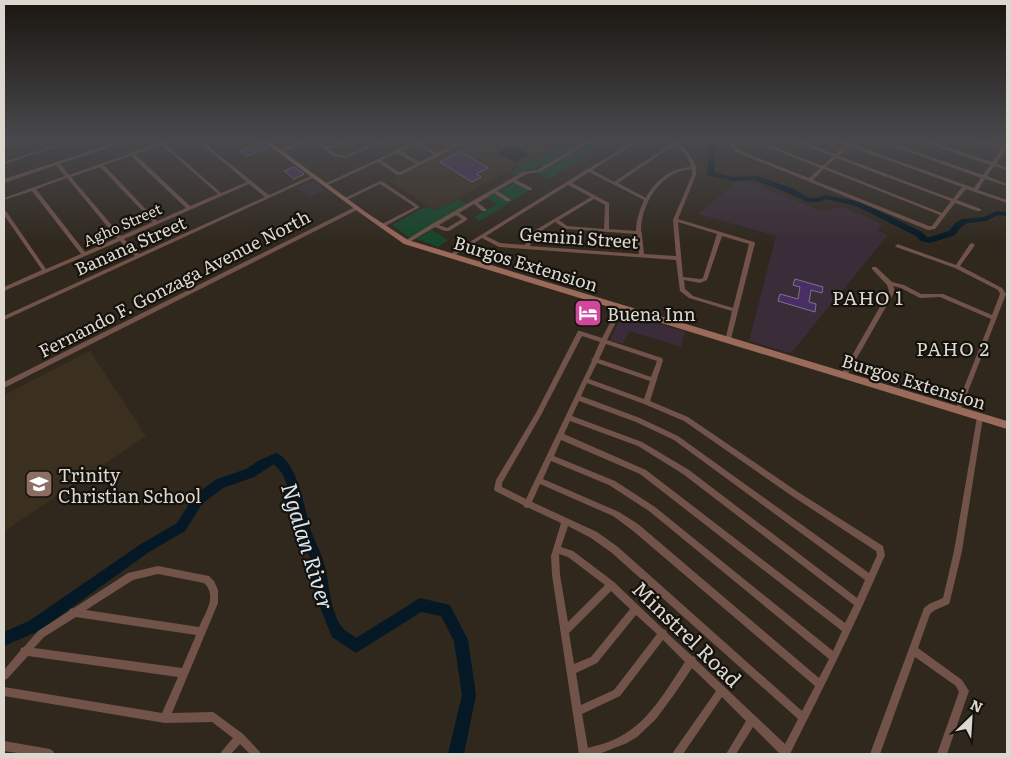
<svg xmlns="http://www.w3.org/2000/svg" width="1011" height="758" font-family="Literata,serif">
<rect width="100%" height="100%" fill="#30281d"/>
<!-- commercial -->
<g fill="#3a2c38">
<polygon points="740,179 822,211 839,207 850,210 882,224 878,231 888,235 791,353 749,341 776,236 698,214"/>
<polygon points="314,180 326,190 310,197 296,187"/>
<polygon points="630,315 685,332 681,347 629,331 623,344 610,340 620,320"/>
</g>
<!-- built -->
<g fill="#3b301f">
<polygon points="474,139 567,139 442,207 432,209 390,181"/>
<polygon points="90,351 146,436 4,531 4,395"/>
</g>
<!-- green -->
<g fill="#15462a">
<polygon points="568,139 585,141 535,170 528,169 516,176 509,172"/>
<polygon points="597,139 616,139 549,179 537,173"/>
<polygon points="515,183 530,190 480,221 474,217 497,204 486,198"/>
<polygon points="459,199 467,204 410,238 392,225 425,207 436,210"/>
<polygon points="432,230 448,240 438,247 416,239"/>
</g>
<!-- water -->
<polygon fill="#041826" points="512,145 529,154 515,162 497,152"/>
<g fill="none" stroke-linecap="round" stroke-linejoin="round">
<!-- river -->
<g fill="#041826" fill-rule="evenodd">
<polygon points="710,139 716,139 714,172 733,177 758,176 794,189 809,198 817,198 825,195 861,202 922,232 927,237 930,237 949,231 955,223 962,219 984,217 997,211 1007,212 1007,216 998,215 986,221 967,223 961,227 955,235 930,243 921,241 916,236 856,206 826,199 818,202 808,202 788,193 754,180 733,181 707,175"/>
<path d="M276 453C298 461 305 512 311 531 315 542 321 552 324 563 330 584 329 607 341 626 344 631 352 634 356 638L420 598 450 605 468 640 476 695 464 754H448L462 695 454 641 441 616 421 612 356 653 332 637 316 597 312 563 299 531 291 495 282 473 274 464 254 477 223 488 202 504 185 531 149 552 39 631 4 646V632L29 621 141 544 177 523 194 496 215 480 246 469 260 460Z"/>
</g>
</g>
<!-- building -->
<g fill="#492e66" stroke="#7c7684">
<polygon points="261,142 268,148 247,156 240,151"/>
<polygon points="460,151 488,168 476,174 481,177 472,182 440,162"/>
<polygon points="294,167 304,174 294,179 284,171"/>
<polygon points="795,279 823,287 822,293 811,290 809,302 816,304 815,312 778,301 780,294 798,299 800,287 793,285"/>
</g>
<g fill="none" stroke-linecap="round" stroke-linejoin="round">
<!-- minor -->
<g fill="#72534a" fill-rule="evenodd">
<polygon points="23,139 28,139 4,147 4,145"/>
<polygon points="75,139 80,139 4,164 4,162"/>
<path d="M171 139H176L165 144 221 193 247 182 195 139H199L269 195 313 175 317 176 4 320V316L135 256 120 241 4 291V287L42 270 4 215V211H6L46 269 81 254 32 191 4 200V198L65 176 55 164V162H59L69 175ZM162 145 218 194 190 206 135 154ZM131 156 186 208 157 221 104 165ZM100 167 153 222 121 236 71 177ZM67 178 117 238 85 252 36 189ZM249 184 265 197 139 254 124 239Z"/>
<polygon points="308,139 315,139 327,147 347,139 352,139 351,140 330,149 336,154 345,156 385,139 390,139 345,158 333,156 312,140 282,152 279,151"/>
<path d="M421 139H426L419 143 437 153 452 146 440 139H445L455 145 467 139H472L401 175H397L378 162 328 185 324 184ZM416 144 434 155 419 162 401 151ZM397 153 416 164 399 172 381 160Z"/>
<path d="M590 139H594L540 172 526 174 516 180 532 188V190H528L513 182 497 191 510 199V201H506L494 193 478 203 486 209V211H482L474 204 459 213 467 218V220L449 231H445L435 227 408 243H404L403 242 432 224 523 172 537 170ZM456 215 462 219 447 228 439 225Z"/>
<path d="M638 139H642L592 170 614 182 678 139H682L677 143C688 149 692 158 697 168L696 169V175L678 219 754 242 755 243 730 343H728L725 341 732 311 689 298 680 291 676 260 499 247 482 238 452 257 450 258 447 256 586 170V169H588ZM674 145C683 150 689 157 691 167 671 168 655 180 646 198L618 183ZM692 169V175L673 220 676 256 644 254 642 236V233L641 232C641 203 661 171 692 169ZM589 172 644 200C640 210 636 220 636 231L609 229V203L572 183ZM568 185 591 197 529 234 525 245 500 243 486 236ZM594 199 605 205 604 229 567 226 559 220ZM555 222 566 229 637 234 639 254 530 246 533 236ZM678 222 717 234 703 278 700 279 683 277ZM722 236 749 244 733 308 693 296 685 289 684 280 700 283 707 280Z"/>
<path d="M729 139H733L734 145 738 150 809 178 820 168 748 139H753L823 166 833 156 790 140 789 139H794L835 154 846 144 834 140 833 139H838L848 142 852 139H856L851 144 974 188 981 178 874 139H879L983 175 990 165 917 139H922L992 162 1006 143H1007V147L996 164 1007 168V170L994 166 987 176 1007 184V186L985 179 978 190 1007 200V203L966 189 957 200 981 209V211H977L955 203 935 229 928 230 736 152 730 145ZM849 146 962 187 953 199 839 156ZM836 158 951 201 942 213 826 167ZM824 169 940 215 932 226H929L813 180Z"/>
<polygon points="380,181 382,181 420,207 382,228 380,227 380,225 415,207 380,184 347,200 343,200 343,199"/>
<polygon points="972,243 975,245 960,266 1002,288 1006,294 960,412 958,413 956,412 955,410 991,319 940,297 920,298 901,288 893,286 895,291 846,377 842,377 841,375 842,373 889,291 887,285 872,269 872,267 876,267 892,282 904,285 921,294 943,294 992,315 1000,294 998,290 955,268 896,247 895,246 898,244 900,245 956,265 970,244"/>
<path d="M615 304 618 306 617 314 624 308H628L629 309 616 322 607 340 662 358 663 360 650 401 688 417 798 492 883 546 885 555C856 623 823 688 790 754H780L753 727 736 754H726L746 721 722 697 683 754H672L674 751 716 691 692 668 673 696 656 719 637 737 627 743 599 754H579L552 575 551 556 561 523 529 508H527L524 507 523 505 495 491 494 489 496 480 536 413 578 331H580L602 338 611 321 612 306ZM582 336 600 342 593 358 591 360 592 361 526 499 502 487V483L540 417ZM606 344 657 361 651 377 599 359ZM597 363 650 381 644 399 589 379ZM587 383 644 404 684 421 792 496 876 551 877 555 869 573 678 436 640 418 581 396ZM579 401 636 422 674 440 865 580 857 598 689 470 642 442 572 416ZM570 421 638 446 683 474 854 605 845 623 646 470 564 434ZM561 440 640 474 842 631 833 651 655 507 615 481 554 456ZM551 461 609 485 649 511 829 659 819 678 638 524 619 512 543 479ZM540 484 613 516 632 530 815 686 802 711 618 547 597 532 532 502ZM568 526 591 538 612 553 798 719 785 744 696 660 695 657 692 656 667 633 666 630 663 629 614 582 573 551 561 547ZM559 554 568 557 605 585 568 622 560 575ZM611 591 630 609 591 657 574 664 569 633ZM636 615 657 634 614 690 581 705 576 673 597 663ZM663 640 685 662C667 688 650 721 621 736 611 742 599 745 588 748L582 714 620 696Z"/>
<polygon points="980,414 982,415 983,417 962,551 950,601 949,604 935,610 930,614 918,648 962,680 969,691 947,754 937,754 959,692 956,686 915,657 880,754 870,754 924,608 929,604 943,598 954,551 977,417 978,415"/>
<path d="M158 566 209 576 214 581 218 590V603L172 713 213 712 216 714 243 734 259 751 261 754H250L240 744 231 754H220L222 751 233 738 212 722 165 723 4 696V687L162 713 178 677 28 656 7 679 4 680V670L20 651 21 648 24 647 38 631 69 611 70 609 74 608 128 573ZM158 574 204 583C218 596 205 613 199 627L86 610 133 580ZM76 617 196 635 182 668 34 648 44 637Z"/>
<polygon points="4,741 50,749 53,751 55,754 24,754 4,751"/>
</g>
<!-- tertiary -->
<g fill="#72534a" fill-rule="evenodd">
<polygon points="127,139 133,139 4,183 4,179"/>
<polygon points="970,139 976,139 1007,148 1007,151 970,140"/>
<polygon points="357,206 359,207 359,209 4,388 4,382"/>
</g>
<!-- secondary -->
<polygon fill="#9a6a5b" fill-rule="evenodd" points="260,139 266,139 367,213 408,240 1007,421 1007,429 404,244 363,215"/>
</g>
<!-- sky -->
<linearGradient id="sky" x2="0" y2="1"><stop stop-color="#1a1610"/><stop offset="0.57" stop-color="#48484c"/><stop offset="1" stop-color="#48484c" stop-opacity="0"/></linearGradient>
<rect width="1011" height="245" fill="url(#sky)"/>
<!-- icons -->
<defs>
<symbol id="hotel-square" viewBox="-11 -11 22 22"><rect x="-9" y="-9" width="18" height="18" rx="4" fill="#d1479c" stroke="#15120d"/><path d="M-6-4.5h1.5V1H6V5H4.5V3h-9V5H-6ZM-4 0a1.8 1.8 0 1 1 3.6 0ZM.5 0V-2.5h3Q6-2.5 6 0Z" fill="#fff"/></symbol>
<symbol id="school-square" viewBox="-11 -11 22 22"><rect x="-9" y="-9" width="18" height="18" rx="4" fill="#8d6e63" stroke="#15120d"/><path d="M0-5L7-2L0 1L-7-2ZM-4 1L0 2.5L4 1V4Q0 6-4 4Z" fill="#fff"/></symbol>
</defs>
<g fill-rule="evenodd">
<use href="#hotel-square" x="572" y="297" width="32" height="32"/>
<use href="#school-square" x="23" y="468" width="32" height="32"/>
</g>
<g text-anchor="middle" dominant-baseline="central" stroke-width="4.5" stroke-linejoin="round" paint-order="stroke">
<!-- far-street labels -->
<g font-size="15" fill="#dcd8d0" stroke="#15120d">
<text transform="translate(122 224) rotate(-24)">Agho Street</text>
</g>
<!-- street labels -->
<g font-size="18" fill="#dcd8d0" stroke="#15120d">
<text transform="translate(579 237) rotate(4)">Gemini Street</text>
<text transform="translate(130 245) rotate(-24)">Banana Street</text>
<text transform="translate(526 263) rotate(17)">Burgos Extension</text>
<text transform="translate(174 283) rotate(-27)">Fernando F. Gonzaga Avenue North</text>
<text transform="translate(914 381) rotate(17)">Burgos Extension</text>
</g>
<!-- poi labels -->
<g font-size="18" fill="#dcd8d0" stroke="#15120d" text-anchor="start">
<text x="607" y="313">Buena Inn</text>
<text x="58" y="474">Trinity<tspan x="58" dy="21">Christian School</tspan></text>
</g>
<!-- neighbourhood labels -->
<g font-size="19" letter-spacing="1" fill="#dcd8d0" stroke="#15120d">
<text x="868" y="297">PAHO 1</text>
<text x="953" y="348">PAHO 2</text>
</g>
<!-- near-street labels -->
<g font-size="21" fill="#dcd8d0" stroke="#15120d">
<text transform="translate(688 633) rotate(44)">Minstrel Road</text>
</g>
<!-- near-water labels -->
<g font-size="22" font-style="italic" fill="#d6e7f4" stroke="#15120d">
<text transform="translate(309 546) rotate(73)">Ngalan River</text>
</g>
</g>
<!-- border -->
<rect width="1011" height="758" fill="none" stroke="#dcd8d0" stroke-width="10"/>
<!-- north arrow -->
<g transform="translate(971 718) rotate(25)" stroke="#15120d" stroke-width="4" paint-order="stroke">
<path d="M0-4L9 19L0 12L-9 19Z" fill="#dcd8d0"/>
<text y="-8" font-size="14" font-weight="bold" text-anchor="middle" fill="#dcd8d0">N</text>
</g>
</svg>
